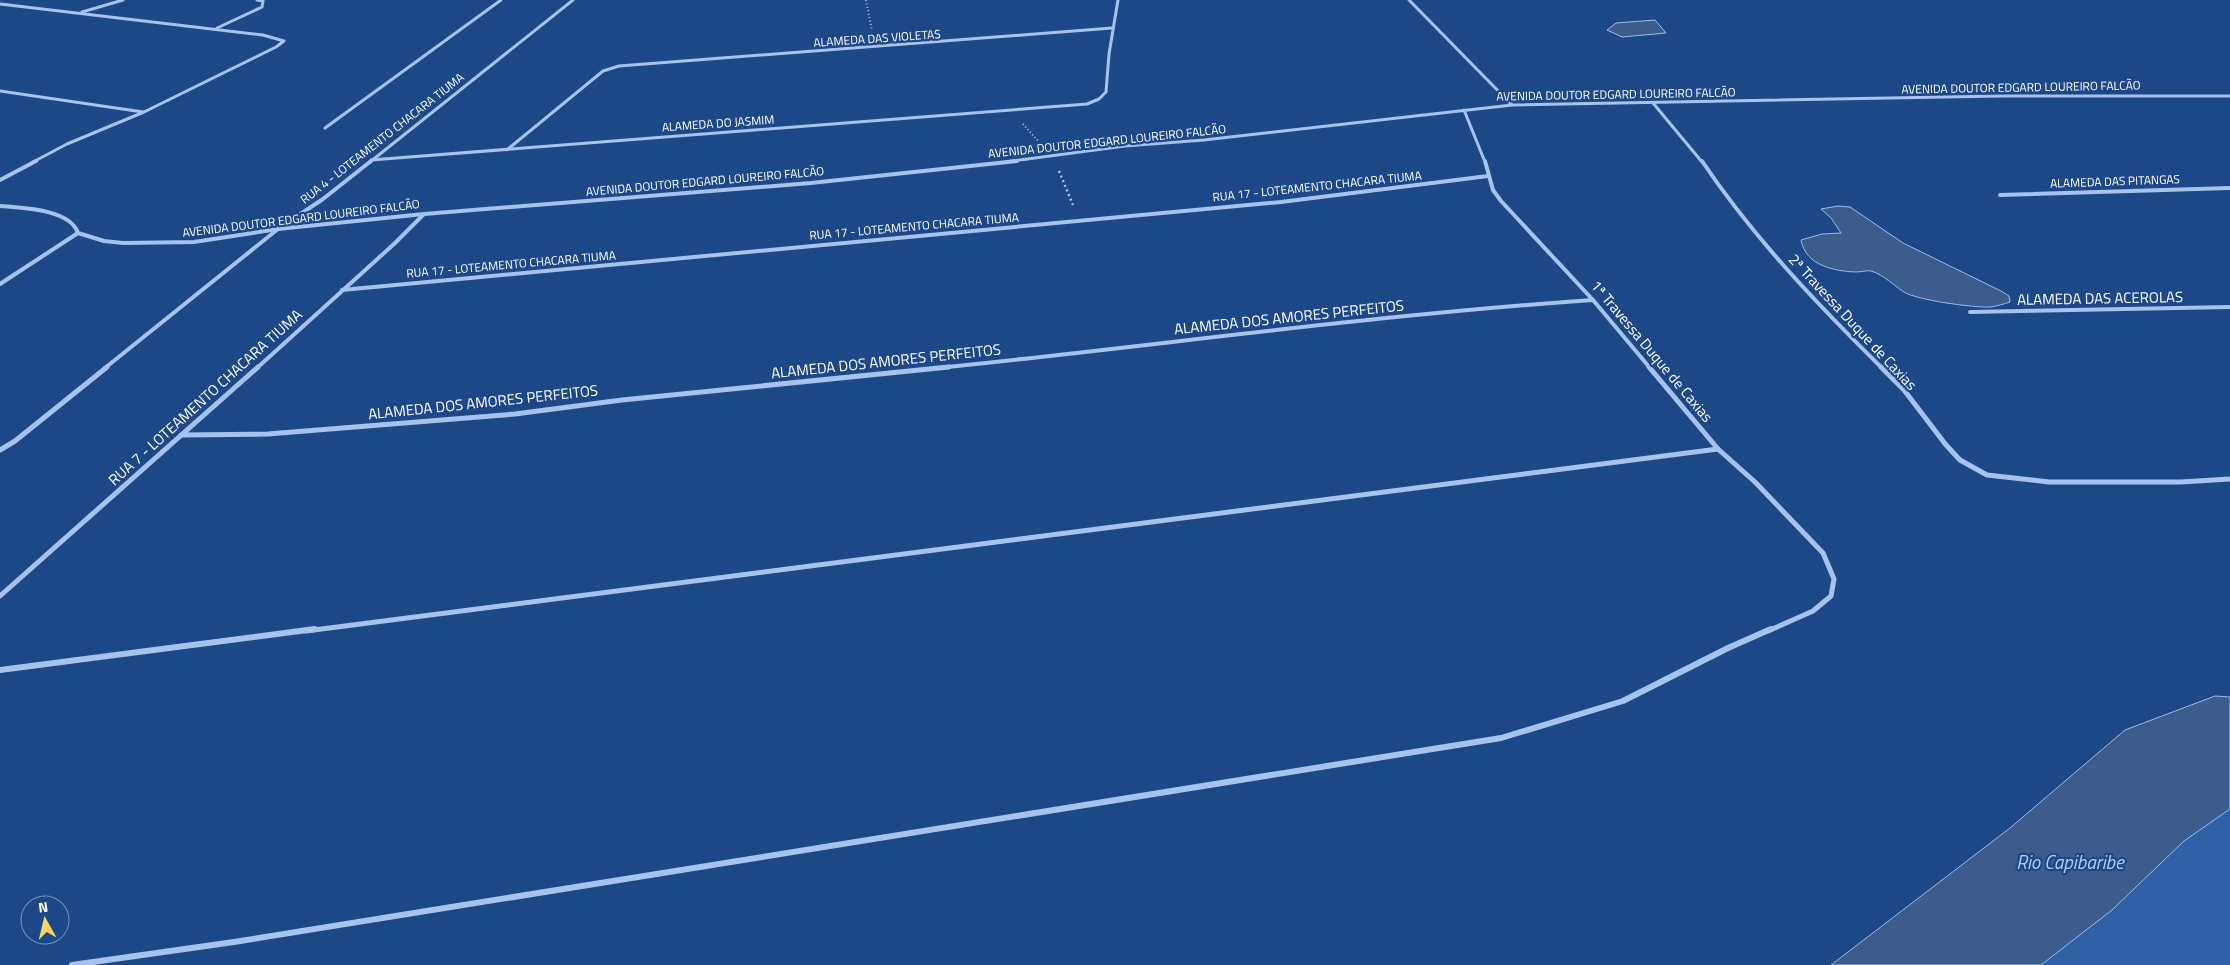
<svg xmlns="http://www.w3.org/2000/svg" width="2230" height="965" font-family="'Titillium Web',sans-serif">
<rect width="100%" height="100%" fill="#1d4888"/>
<!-- green -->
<polygon fill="#3061a6" points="2230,809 2230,965 2041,965 2112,910 2184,841"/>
<!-- water -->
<g fill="#3c5c8b" stroke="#99beed">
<polygon points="1655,20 1666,33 1622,37 1607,30 1616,23"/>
<path d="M1838 206 1850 207 1903 243 2001 291 2009 296 2010 302C2004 304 1997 306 1991 307 1975 308 1916 300 1904 292 1893 285 1884 275 1871 271 1867 270 1861 272 1856 272 1834 271 1806 266 1801 240L1822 234 1841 233 1831 218 1821 209Z"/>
<polygon points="2215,696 2230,697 2230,809 2184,841 2112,910 2041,965 1831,965 2010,828 2125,730"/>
</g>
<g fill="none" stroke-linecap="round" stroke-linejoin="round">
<!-- path-far1 -->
<g stroke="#a6c3eb" stroke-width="2" stroke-dasharray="1 2.5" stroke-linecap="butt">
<polyline points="866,0 872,31"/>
<polyline points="1023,124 1039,142"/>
</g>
<!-- path -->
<polyline stroke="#a6c3eb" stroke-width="2.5" stroke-dasharray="2 3" stroke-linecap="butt" points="1059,171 1073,205"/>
<!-- minor-far3 -->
<g stroke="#a6c3eb" stroke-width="3">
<polyline points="1409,0 1512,105"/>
<polyline points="0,4 263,35 284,41 276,47 144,112 67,144 33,162"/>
<polyline points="82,12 123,0"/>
<polyline points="217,28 262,7 263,1 257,0"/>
<polyline points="0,91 143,112"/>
<polyline points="1653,103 1702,162"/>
<polyline points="1464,110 1485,162"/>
<polyline points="325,128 501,0"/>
<polyline points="508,149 603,71 619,66 1112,28"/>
<polyline points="371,160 1087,104 1099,99 1106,92 1109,54 1118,0"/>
<polyline points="370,162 573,0"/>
<polyline points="1005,162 1125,146 1204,140 1512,105 2001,96 2230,96"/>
</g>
<!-- minor-far2 -->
<g stroke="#a6c3eb" stroke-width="4">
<polyline points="1485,161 1493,190 1501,201 1593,300 1650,368"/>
<path d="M1702 161C1753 237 1817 304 1882 368"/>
<polyline points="0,180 36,161"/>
<polyline points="2000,195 2230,188"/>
<path d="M0 206C22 208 70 209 78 233L104 241 123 243 194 242 278 229 424 214 811 183 1017 161"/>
<polyline points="0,284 78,233"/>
<polyline points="342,290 1281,202 1488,176"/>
<polyline points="1970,312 2230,307"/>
<polyline points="105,368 278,229 323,199 371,161"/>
<polyline points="257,368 394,244 424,214"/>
<path d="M937 368C1155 346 1373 315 1593 300"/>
</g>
<!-- minor-far1 -->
<g stroke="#a6c3eb" stroke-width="5">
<polyline points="1649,367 1718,449 1755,482 1823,553 1834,579 1831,596 1813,611 1768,631"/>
<polyline points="1881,367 1904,390 1946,445 1960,460 1987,475 2049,482 2181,482 2230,479"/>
<polyline points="181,435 268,434 515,414 622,400 949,367"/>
<polyline points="0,450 15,441 107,367"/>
<polyline points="0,596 258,367"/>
<polyline points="306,631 1718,449"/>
</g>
<!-- minor -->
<g stroke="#a6c3eb" stroke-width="6">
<polyline points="0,670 315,629"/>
<polyline points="72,965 234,942 1501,738 1623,701 1728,648 1771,629"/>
</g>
</g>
<g text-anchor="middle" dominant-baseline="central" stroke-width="4.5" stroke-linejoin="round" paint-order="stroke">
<!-- far-street labels -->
<g font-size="12" fill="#fff" stroke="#1d4888">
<text transform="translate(877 38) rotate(-4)">ALAMEDA DAS VIOLETAS</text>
<text transform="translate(2021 87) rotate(-1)">AVENIDA DOUTOR EDGARD LOUREIRO FALCÃO</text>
<text transform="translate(1616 94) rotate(-1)">AVENIDA DOUTOR EDGARD LOUREIRO FALCÃO</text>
<text transform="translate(718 123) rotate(-4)">ALAMEDA DO JASMIM</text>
<text transform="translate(382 138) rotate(-38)">RUA 4 - LOTEAMENTO CHACARA TIUMA</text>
<text transform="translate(1107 141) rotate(-6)">AVENIDA DOUTOR EDGARD LOUREIRO FALCÃO</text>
<text transform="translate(705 181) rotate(-5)">AVENIDA DOUTOR EDGARD LOUREIRO FALCÃO</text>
<text transform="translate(2115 181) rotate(-2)">ALAMEDA DAS PITANGAS</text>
<text transform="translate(1317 186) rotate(-6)">RUA 17 - LOTEAMENTO CHACARA TIUMA</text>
<text transform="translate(301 218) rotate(-7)">AVENIDA DOUTOR EDGARD LOUREIRO FALCÃO</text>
<text transform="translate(914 226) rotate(-5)">RUA 17 - LOTEAMENTO CHACARA TIUMA</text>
<text transform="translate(511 264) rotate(-5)">RUA 17 - LOTEAMENTO CHACARA TIUMA</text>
</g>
<!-- street labels -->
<g font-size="15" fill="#fff" stroke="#1d4888">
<text transform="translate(2100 298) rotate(-1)">ALAMEDA DAS ACEROLAS</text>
<text transform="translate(1289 317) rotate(-6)">ALAMEDA DOS AMORES PERFEITOS</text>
<text transform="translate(1853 322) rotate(47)">2ª Travessa Duque de Caxias</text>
<text transform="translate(1652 351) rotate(50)">1ª Travessa Duque de Caxias</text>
<text transform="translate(886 361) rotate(-6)">ALAMEDA DOS AMORES PERFEITOS</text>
<text transform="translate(205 397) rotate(-42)">RUA 7 - LOTEAMENTO CHACARA TIUMA</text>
<text transform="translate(483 402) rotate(-6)">ALAMEDA DOS AMORES PERFEITOS</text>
</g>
<!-- near-water labels -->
<g font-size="19" font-style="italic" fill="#b2cdf3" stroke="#1d4888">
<text x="2070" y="861">Rio Capibaribe</text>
</g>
</g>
<!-- north arrow -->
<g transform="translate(45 920) rotate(352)"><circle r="24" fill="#1d4888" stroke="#7791b8"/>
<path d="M0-4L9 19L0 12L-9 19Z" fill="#fbd564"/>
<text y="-8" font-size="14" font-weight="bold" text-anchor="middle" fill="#ffffff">N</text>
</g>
</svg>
